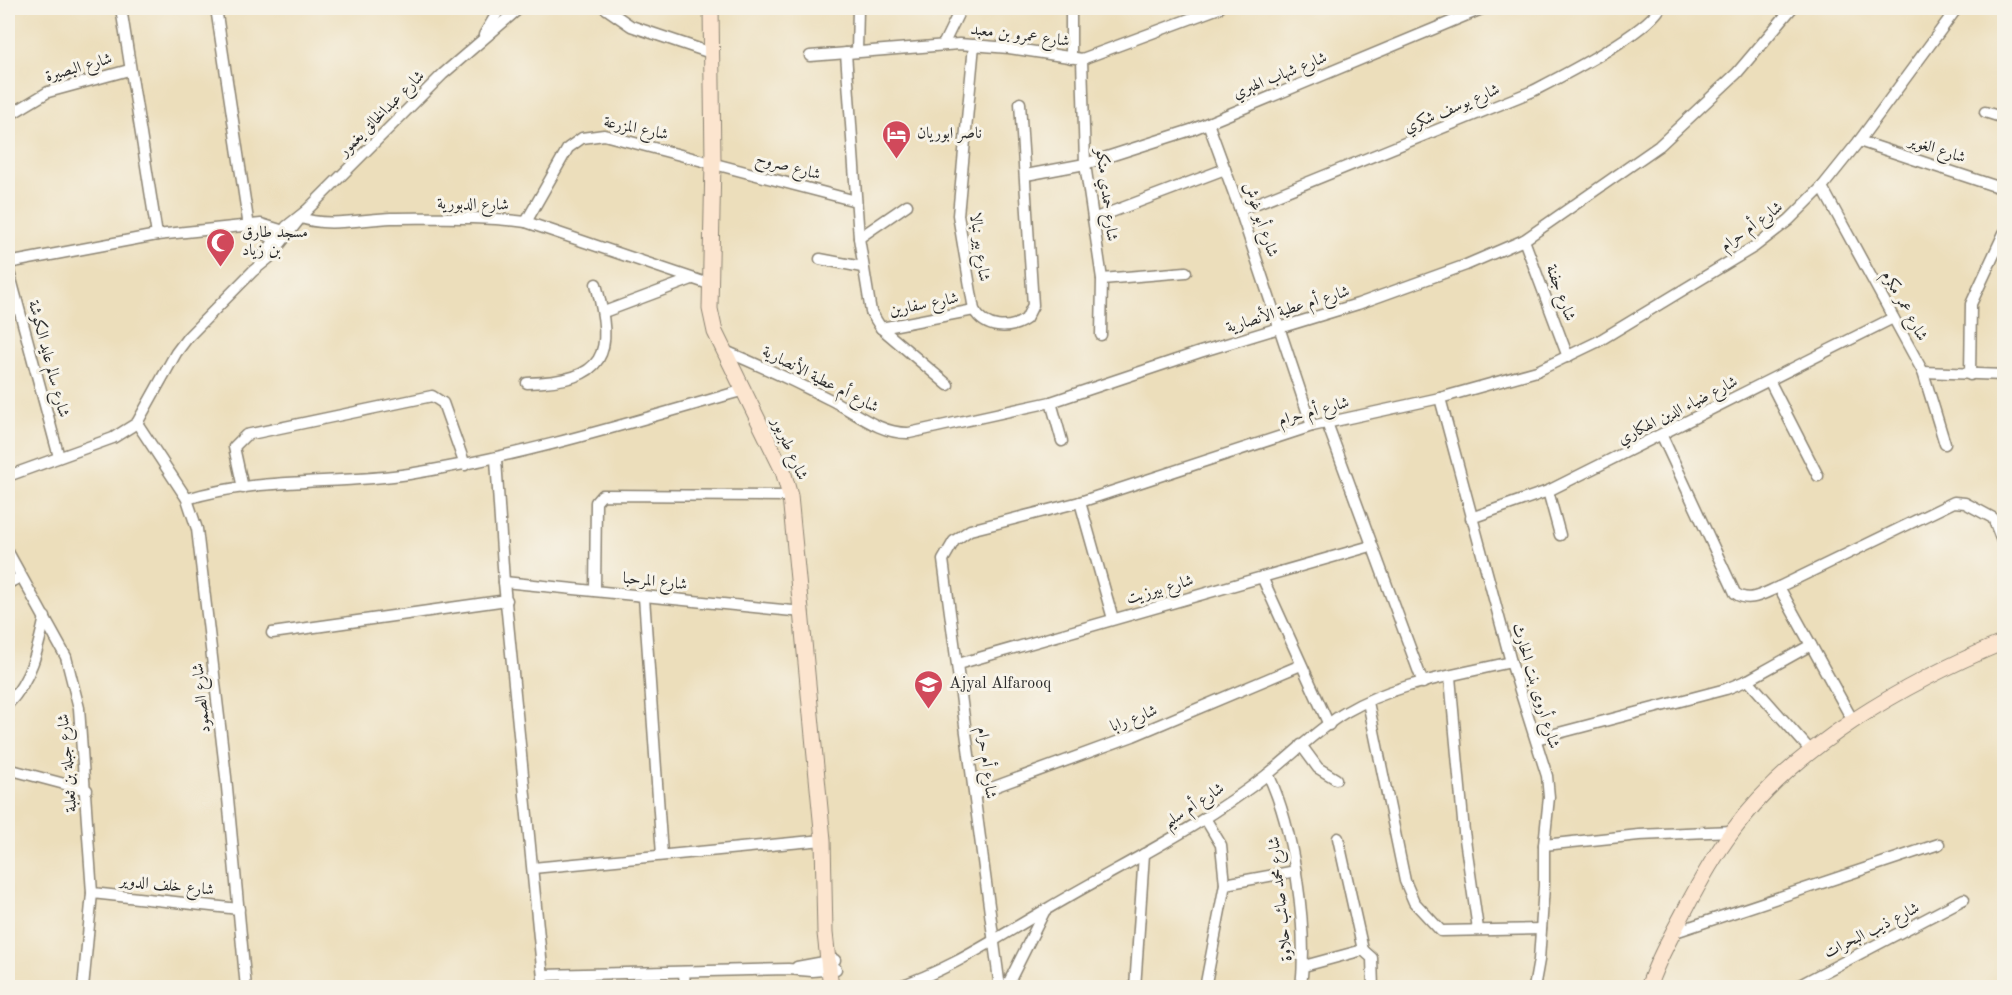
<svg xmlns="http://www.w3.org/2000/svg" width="2012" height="995" font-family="'Old Standard TT',Amiri,serif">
<rect width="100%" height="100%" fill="#f7f3e8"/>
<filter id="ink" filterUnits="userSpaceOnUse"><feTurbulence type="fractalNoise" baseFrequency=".0167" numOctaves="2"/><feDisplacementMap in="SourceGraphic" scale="12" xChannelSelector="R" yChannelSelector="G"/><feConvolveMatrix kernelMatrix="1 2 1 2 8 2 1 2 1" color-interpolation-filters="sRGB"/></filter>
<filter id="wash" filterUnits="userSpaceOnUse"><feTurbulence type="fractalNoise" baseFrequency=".008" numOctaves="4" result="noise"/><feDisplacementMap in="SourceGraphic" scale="24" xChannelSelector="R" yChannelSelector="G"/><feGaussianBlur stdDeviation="1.35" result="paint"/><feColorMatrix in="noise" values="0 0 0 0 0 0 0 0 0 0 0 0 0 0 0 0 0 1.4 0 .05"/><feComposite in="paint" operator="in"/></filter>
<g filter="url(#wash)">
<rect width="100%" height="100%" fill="#ecdebb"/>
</g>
<g filter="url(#ink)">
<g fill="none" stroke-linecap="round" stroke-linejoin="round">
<defs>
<g id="street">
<polyline points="121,8 157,235"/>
<polyline points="216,8 249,227"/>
<polyline points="605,8 631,26 711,53"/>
<polyline points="484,35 500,8"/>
<polyline points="943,45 961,8"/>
<path d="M974 45 958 215 974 310C985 329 1009 331 1026 319L1033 305 1020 103"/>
<polyline points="857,52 858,8"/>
<polyline points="846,53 859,238 871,312 881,328 948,385"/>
<polyline points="810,56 959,44 1009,48 1082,59 1219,8"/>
<polyline points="1071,58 1071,8"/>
<polyline points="1082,59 1085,164 1102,279 1101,335"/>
<polyline points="1985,112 2004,118"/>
<polyline points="8,116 48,92 129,70"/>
<polyline points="1208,123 1240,210 1312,426"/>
<polyline points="1859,141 2004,189"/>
<polyline points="1026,175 1085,164 1191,130 1484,8"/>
<polyline points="1822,187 1923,372 1945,444"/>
<path d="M1240 210 1533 91C1564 75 1643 35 1660 8"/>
<path d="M299 217C325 228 363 219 391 218 436 218 482 216 526 222L709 284"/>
<polyline points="1093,219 1225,169"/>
<polyline points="526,222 568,148 582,138 604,135 856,201"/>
<polyline points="251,227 280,242"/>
<polyline points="859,238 907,205"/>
<polyline points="1524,240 1568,357"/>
<polyline points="261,258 287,226 306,211 443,74 516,11"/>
<polyline points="820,259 862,267"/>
<polyline points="8,263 157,235 261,224 287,232"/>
<polyline points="8,268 59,457"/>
<polyline points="1102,279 1186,272"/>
<polyline points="604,312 692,279"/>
<polyline points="881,328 974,310"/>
<path d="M723 350C759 365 794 381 829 399 854 411 879 434 909 433L1051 402 1200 352 1358 304 1466 265 1524 240 1659 146 1737 73 1792 8"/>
<polyline points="1923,372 2004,375"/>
<polyline points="1970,375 1971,304 2004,233"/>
<polyline points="1770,382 1818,476"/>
<path d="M527 383C606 381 615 355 596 284"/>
<polyline points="1440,398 1511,662 1547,776 1549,797 1544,845 1544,886 1539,960 1534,988"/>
<polyline points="1051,402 1062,441"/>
<polyline points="137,423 187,499 197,529 226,777 246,988"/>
<polyline points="1327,423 1423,683"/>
<path d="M1662 436 1735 593C1749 604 1764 593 1779 587L1954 502 1965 503 1993 518 2004 546"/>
<polyline points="496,459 504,582 544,988"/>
<polyline points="8,476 113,438 137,423 176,353 188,337 253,271 269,258 306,211"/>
<polyline points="243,488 234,447 246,435 432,396 443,403 465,465"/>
<polyline points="1548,491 1560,535"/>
<path d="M187 499C259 477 336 485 409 474 523 456 632 422 741 391"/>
<polyline points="1080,502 1113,619"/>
<polyline points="1471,518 1548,491 1893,318"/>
<polyline points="8,552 66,657 79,708 92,893 83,988"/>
<polyline points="1262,577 1329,725"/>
<polyline points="504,582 803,612"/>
<polyline points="8,583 21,577"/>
<polyline points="595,590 596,502 602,495 790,496"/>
<polyline points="644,597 662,855"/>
<polyline points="272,633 507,600"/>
<polyline points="1811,645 1853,721"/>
<polyline points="958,664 1371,546"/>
<polyline points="1450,677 1464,832 1478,929"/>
<polyline points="1748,680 1811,751"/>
<polyline points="1368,702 1405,881 1414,902 1441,931 1541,929"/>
<path d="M8 704C31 680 38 649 45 617"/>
<polyline points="1536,739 1726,689 1748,680 1811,645 1779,587"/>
<polyline points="1301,745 1318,768 1336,779"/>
<polyline points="8,769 87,790"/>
<path d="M1268 774C1294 829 1308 927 1301 988"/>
<polyline points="975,794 1133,736 1301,665"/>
<polyline points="1205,818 1221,845 1225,884 1205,988"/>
<polyline points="1338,838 1363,950"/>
<polyline points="1544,845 1639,835 1732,831"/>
<polyline points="533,868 823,840"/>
<polyline points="1225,884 1296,871"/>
<polyline points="92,893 239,909"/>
<polyline points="1672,933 1939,844"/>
<polyline points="1304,966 1363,950 1372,958 1373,988"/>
<polyline points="797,967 835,960"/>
<polyline points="684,972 685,988"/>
<polyline points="543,975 788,969 812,971 836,969"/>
<path d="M894 988C951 970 996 938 1047 909 1121 865 1200 828 1268 774 1294 754 1317 729 1346 712 1395 683 1456 675 1511 662"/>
<polyline points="1000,988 943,560 954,541 970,530 1080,502 1312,426 1440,398 1537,371 1597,342 1754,247 1789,220 1822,187 1859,141 1957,8"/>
<polyline points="1006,988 1045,910"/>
<polyline points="1135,988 1144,854"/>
<polyline points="1794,988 1964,899"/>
<polyline points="1998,988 2004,984"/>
</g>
<g id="secondary">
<polyline points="711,8 713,162 710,309 715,332 783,471 790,496 823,840 825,933 831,988"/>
<path d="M1648 988C1657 960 1672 935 1685 910 1699 883 1714 856 1732 832 1795 745 1907 682 2004 642"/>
</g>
</defs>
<!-- street casing -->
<use href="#street" stroke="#8c8473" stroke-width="13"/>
<!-- secondary casing -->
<use href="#secondary" stroke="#8c8473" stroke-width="17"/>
<!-- street -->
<use href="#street" stroke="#fff" stroke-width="10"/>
<!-- secondary -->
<use href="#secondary" stroke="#fce5cf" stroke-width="15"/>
</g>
</g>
<!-- icons -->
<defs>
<symbol id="hotel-pin" viewBox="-11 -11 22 30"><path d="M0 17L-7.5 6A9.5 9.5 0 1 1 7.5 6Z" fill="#d1495b" stroke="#f7f3e8"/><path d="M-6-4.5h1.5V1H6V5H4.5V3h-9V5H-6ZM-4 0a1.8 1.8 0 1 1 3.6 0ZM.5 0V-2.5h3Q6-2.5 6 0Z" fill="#fff"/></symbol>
<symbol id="mosque-pin" viewBox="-11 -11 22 30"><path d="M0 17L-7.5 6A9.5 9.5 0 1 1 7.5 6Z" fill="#d1495b" stroke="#f7f3e8"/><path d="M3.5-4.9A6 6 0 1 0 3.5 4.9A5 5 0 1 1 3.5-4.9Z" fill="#fff"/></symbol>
<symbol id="school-pin" viewBox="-11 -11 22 30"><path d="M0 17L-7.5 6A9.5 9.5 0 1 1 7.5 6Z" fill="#d1495b" stroke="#f7f3e8"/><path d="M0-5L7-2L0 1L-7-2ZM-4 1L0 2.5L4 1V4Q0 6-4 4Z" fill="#fff"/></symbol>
</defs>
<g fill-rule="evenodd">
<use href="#hotel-pin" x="880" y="118" width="33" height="45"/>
<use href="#mosque-pin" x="204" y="226" width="33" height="45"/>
<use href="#school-pin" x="912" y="668" width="33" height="45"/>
</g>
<g text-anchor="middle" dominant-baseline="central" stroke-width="6" stroke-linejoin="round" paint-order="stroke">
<!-- street labels -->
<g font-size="16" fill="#2b2b2b" stroke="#f7f3e8">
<text transform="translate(1020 36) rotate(7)">شارع عمرو بن معبد</text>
<text transform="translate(79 68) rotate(-16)">شارع البصيرة</text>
<text transform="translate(1280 76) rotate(-22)">شارع شهاب الهبري</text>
<text transform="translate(1452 109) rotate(-23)">شارع يوسف شكري</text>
<text transform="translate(382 114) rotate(-45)">شارع عبدالخالق يغمور</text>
<text transform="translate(636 129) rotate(12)">شارع المزرعة</text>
<text transform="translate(1937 150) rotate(18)">شارع الغوير</text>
<text transform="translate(788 167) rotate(15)">شارع صروح</text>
<text transform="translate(1106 195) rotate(83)">شارع حمدي منكو</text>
<text transform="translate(473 205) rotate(1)">شارع الدبورية</text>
<text transform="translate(1260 220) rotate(71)">شارع أبو غوش</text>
<text transform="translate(1752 227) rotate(-36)">شارع أم حرام</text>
<text transform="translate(979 247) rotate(82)">شارع بير نبالا</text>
<text transform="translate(1560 293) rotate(70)">شارع جفنة</text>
<text transform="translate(924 305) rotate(-11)">شارع سفارين</text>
<text transform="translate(1904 306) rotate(61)">شارع عمر مكرم</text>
<text transform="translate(1288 310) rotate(-17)">شارع أم عطية الأنصارية</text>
<text transform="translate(48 359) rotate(75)">شارع سالم عايد الكوشة</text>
<text transform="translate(820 380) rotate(27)">شارع أم عطية الأنصارية</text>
<text transform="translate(1678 411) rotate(-27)">شارع ضياء الدين الهكاري</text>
<text transform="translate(1314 412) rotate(-15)">شارع أم حرام</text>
<text transform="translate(789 449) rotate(66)">شارع طبربور</text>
<text transform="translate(655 582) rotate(6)">شارع المرحبا</text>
<text transform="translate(1160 590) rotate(-16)">شارع بيرزيت</text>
<text transform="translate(1535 686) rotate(73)">شارع أروى بنت الحارث</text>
<text transform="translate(202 698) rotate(-96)">شارع الصمود</text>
<text transform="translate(1134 719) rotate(-21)">شارع رابا</text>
<text transform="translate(68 763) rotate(-95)">شارع جبلة بن ثعلبة</text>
<text transform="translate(986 763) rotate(83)">شارع أم حرام</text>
<text transform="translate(1194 806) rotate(-33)">شارع أم سليم</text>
<text transform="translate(167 886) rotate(6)">شارع خلف الدوير</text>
<text transform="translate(1281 899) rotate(-96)">شارع محمد صائب حلاوة</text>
<text transform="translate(1872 931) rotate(-27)">شارع ذيب البحرات</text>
</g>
<!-- poi labels -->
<g font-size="16" fill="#2b2b2b" stroke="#f7f3e8" text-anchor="start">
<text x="917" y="134">ناصر ابوريان</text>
<text x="242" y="233">مسجد طارق<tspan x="242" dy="18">بن زياد</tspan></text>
<text x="949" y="684">Ajyal Alfarooq</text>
</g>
</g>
<!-- margin -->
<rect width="2012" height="995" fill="none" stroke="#f7f3e8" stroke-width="30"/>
</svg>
